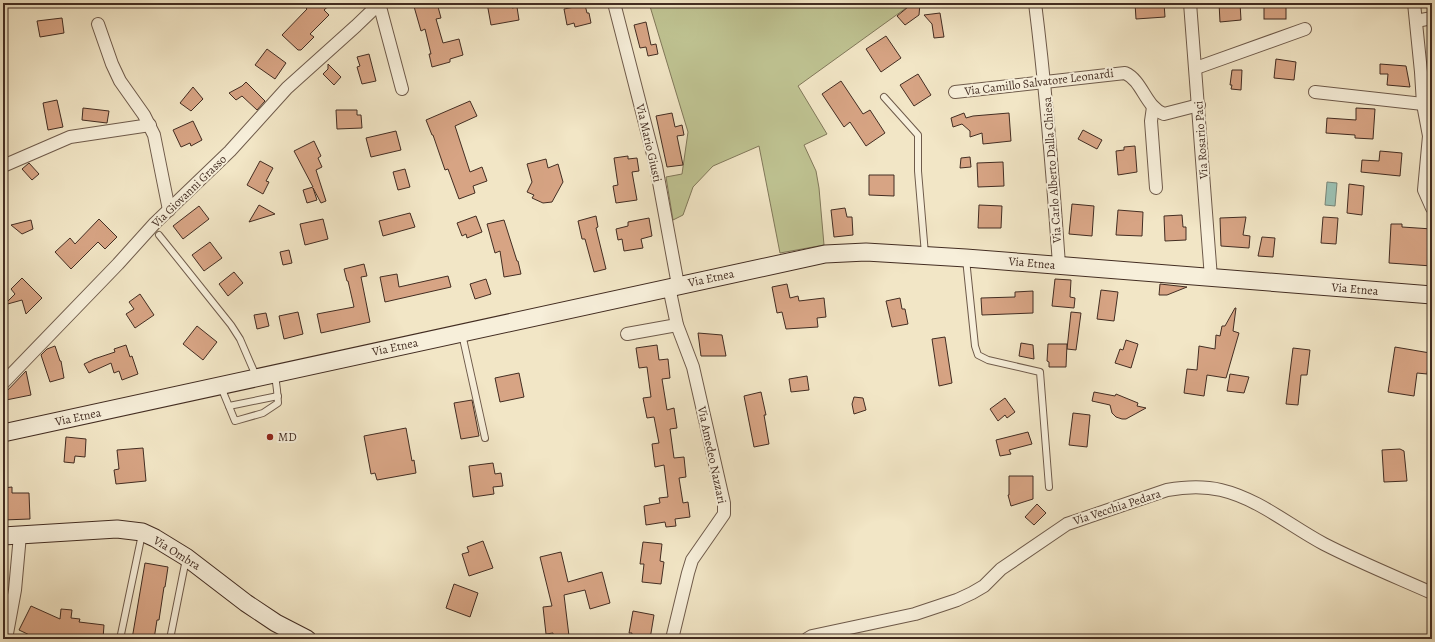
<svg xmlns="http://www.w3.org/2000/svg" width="1435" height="642" font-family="Alegreya,serif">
<rect width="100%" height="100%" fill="#f2e6c6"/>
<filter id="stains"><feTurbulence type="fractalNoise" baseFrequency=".005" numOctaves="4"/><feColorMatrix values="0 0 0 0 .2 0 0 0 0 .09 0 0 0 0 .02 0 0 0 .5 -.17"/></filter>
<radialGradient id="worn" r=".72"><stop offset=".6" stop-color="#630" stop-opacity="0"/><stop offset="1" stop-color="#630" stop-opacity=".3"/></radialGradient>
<!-- green -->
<polygon fill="#bfc392" stroke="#81785a" points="649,3 913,3 798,86 827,134 804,145 816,171 819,188 824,245 780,253 759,146 713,166 693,187 683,215 673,220 666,177 682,174 688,132"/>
<!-- water -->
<polygon fill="#9bc0b2" stroke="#788578" points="1327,182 1337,183 1335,206 1325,205"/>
<!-- building -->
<g fill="#d7a484" stroke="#432d22">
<polygon points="301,3 332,3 324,10 329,15 310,34 314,37 301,50 298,50 282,35 307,9"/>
<polygon points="413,3 437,3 441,18 436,19 443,43 459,39 463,55 450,59 450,62 432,67 429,54 431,54 425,29 421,31"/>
<polygon points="487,3 511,3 512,8 517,7 519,20 491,25"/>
<polygon points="913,3 920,3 919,15 905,25 897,16"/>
<polygon points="1135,3 1164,3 1165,17 1136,19"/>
<polygon points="1219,3 1240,3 1241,20 1220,22"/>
<rect x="1264" y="3" width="22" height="16"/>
<polygon points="585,5 587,13 589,13 591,23 575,27 574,23 567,25 564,9"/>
<polygon points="940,13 944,37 934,38 932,24 924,15"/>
<polygon points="62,18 64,33 40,37 37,21"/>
<polygon points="646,22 651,45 656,44 658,54 648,56 646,47 640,48 634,25"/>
<polygon points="886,36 901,58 881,72 866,49"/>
<polygon points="267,49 286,63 275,79 255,65"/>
<polygon points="369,54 376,81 362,84 357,67 360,66 357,57"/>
<polygon points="1276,59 1296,62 1294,80 1274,78"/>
<polygon points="328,64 341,77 334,85 323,74 328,69"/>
<polygon points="1380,64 1406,66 1410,87 1387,85 1388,74 1380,74"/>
<polygon points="1232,70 1242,70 1241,90 1231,89 1232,85 1230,85"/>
<polygon points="918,74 931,95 914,106 900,85"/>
<polygon points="841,81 863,114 870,110 885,133 866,146 850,122 844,127 822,94"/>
<polygon points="246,82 265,101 257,110 242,96 236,100 229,93 242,86"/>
<polygon points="193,87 203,99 191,111 180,103"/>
<polygon points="57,100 63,127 48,130 43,103"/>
<polygon points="470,101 477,116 455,126 470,172 482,167 487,181 473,186 475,193 459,199 448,169 445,170 433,135 432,135 426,120"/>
<polygon points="83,108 109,111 107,123 82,120"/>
<polygon points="1356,108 1375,109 1373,139 1355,138 1355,135 1326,133 1327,118 1356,120"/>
<polygon points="336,110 357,110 357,115 361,115 362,128 337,129"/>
<polygon points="672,113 675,127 682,125 684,135 677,136 683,165 667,167 656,116"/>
<polygon points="964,113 966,118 973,116 1009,113 1011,141 983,144 982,133 970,137 970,131 962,124 953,127 951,118"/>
<polygon points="193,121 202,140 191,146 190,143 181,147 173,130"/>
<polygon points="1083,130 1102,140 1097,149 1078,139"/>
<polygon points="396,131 401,150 371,157 366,138"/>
<polygon points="314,141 321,156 318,158 322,167 316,170 326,201 321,203 313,188 317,200 307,203 303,190 313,187 294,151"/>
<polygon points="1135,146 1137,172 1118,175 1116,151 1124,150 1124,147"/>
<polygon points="1380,151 1402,153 1400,176 1361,172 1362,160 1379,161"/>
<polygon points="628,156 628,159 637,158 639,171 632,172 637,200 616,203 613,186 618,185 614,158"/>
<polygon points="970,157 971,167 960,168 961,158"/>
<polygon points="546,159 548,168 558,164 563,182 552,202 543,203 532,198 534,195 527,192 532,182 527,164"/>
<polygon points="260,161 273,168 266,181 269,182 263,194 247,185"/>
<polygon points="1003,162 1004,186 978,187 977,163"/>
<polygon points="29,163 39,174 32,180 22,169"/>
<polygon points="405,169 410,187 398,190 393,172"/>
<polygon points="869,175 894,175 894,196 869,195"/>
<polygon points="1349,184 1364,186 1362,215 1347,213"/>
<polygon points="1072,204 1094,206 1092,236 1069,234"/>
<polygon points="259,205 275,214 249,222"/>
<polygon points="979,205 1002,206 1001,228 978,228"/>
<polygon points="199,206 209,219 183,239 173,226"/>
<polygon points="845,208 847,217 852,217 853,235 834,237 831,210"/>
<polygon points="1118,210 1143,212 1142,236 1116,235"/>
<polygon points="410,213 415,227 383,236 379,221"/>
<polygon points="1182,215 1183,227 1186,227 1186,240 1165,241 1164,216"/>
<polygon points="476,216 482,232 467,238 466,234 462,236 457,223"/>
<polygon points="596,216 598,227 596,228 606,269 594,272 585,239 582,239 578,221"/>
<polygon points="1246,217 1243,235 1250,236 1249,248 1221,246 1220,218"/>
<polygon points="1323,217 1338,218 1336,244 1321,243"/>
<polygon points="649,218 652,236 641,239 643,248 624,251 622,239 618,240 616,229 628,226 628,222"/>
<polygon points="99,219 117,237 105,249 98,242 71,269 55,252 70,238 75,244"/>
<polygon points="323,219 328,239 305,245 300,224"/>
<polygon points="31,220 33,229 22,234 11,225"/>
<polygon points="504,220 517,261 518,261 521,274 504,277 500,251 495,253 487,224"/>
<polygon points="1391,224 1402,224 1402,227 1432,229 1432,266 1389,263"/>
<polygon points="1262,237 1275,238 1273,257 1258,256"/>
<polygon points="210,242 222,258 204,271 192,255"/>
<polygon points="289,250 292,263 283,265 280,252"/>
<polygon points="364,264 367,276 361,277 370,322 321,333 317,314 354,307 348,281 347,281 344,269"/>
<polygon points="234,272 243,283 228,296 219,284"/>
<polygon points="397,274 399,287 448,276 451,287 385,302 380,277"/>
<polygon points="22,278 42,298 26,314 22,300 4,305 15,294 11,289"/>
<polygon points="486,279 491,294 475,299 470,284"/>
<polygon points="1055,279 1071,280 1070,297 1075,298 1074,308 1052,306"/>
<polygon points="787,284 790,298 798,296 799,301 824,298 826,317 817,318 818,327 786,329 782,312 777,313 772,287"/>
<polygon points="1160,284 1187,287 1167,295 1159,295"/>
<polygon points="1101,290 1118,292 1114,321 1097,319"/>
<polygon points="1033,291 1033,313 982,315 981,298 1015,297 1015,292"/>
<polygon points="140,294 154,315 135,328 126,314 134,309 129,302"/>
<polygon points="900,298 902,309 905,309 908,324 892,327 886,301"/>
<polygon points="1235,308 1236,308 1233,331 1239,333 1226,378 1207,375 1204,396 1184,393 1187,369 1197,370 1199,346 1215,349 1216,335 1220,336 1222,326 1225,326"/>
<polygon points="298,312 303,334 284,339 279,316"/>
<polygon points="1071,312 1081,313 1076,350 1067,349"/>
<polygon points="266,313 269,326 257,329 254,315"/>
<polygon points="197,326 217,342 203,360 183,344"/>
<polygon points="698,333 722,335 726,356 701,356"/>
<polygon points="945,337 952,383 939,386 932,339"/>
<polygon points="1126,340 1138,344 1131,368 1115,363 1120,349 1123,350"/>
<polygon points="1021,343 1033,345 1034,359 1019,356"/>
<polygon points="1048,344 1067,344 1066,367 1049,367 1049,362 1047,361"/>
<polygon points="126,345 130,357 132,356 138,374 122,380 119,371 114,373 111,363 89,373 84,364 94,359 115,352 114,349"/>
<polygon points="657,345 659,360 668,359 670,378 662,379 667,410 674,408 677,428 670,429 674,458 684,457 686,477 679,478 683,503 688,502 690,517 675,519 676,526 666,527 665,522 646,525 644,506 660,503 659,498 668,497 664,465 655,467 652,444 659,443 654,417 647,418 643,398 651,397 647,367 639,368 636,348"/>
<polygon points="55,346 60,361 61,361 64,378 50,382 41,355 47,349"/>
<polygon points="1395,347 1430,353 1427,374 1417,373 1414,396 1388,392"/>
<polygon points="1293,348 1310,350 1307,375 1301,375 1298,405 1286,404"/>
<polygon points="26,371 31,395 6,400 5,393"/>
<polygon points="519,373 524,397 500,402 495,378"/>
<polygon points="1230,374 1249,377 1244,393 1227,391"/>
<polygon points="807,376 809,390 791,392 789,379"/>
<polygon points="761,392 766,415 764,415 769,444 754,447 744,396"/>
<polygon points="1094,392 1115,396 1116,394 1138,403 1137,406 1146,408 1126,419 1122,419 1116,417 1112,413 1110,405 1092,401"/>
<polygon points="854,397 863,398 866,410 854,414 852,404"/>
<polygon points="1005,398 1015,412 1007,418 1005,415 998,421 990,409"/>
<polygon points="472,400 479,436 461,439 454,403"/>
<polygon points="1073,413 1090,415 1087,447 1069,445"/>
<polygon points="406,428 412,461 414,460 416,473 377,480 375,473 371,474 364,436"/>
<polygon points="1028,432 1032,444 1009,450 1011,454 1000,456 996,440"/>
<polygon points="66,437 86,439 85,457 75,456 74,463 64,462"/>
<polygon points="143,448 146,481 116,484 114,470 119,469 117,450"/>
<polygon points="1400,449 1404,451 1407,481 1384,482 1382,450"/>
<polygon points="493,463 495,474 501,473 503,486 493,487 494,494 473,497 469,466"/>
<polygon points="1009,476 1033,476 1033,499 1011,506 1008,495 1009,495"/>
<polygon points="12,487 12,493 29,493 30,519 3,520 3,488"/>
<polygon points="1037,504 1046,513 1034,525 1025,517"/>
<polygon points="483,541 493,568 469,576 462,554 469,552 467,547"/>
<polygon points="643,542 662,544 660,561 664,562 661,584 642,582 644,564 640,564"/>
<polygon points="561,552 568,582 602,572 610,603 590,609 585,590 564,595 569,636 553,638 553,633 546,634 543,607 552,606 540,557"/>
<polygon points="145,563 168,567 165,587 164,587 159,620 157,620 154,639 132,639"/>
<polygon points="454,584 478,593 470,617 446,608"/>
<polygon points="31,606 60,619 61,609 72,610 71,618 80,619 79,622 104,625 103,639 38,639 19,630"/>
<polygon points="633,611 654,615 650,639 631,639 632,633 629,633"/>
</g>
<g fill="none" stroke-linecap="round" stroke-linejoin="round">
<defs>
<g id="service">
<polyline points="884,97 918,135 918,171 925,254"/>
<polyline points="159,235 231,325 240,339 256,376"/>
<polyline points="966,259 975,346 978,355 988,360 1040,372 1049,487"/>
<polyline points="462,334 485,438"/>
<polyline points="221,387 235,421 263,413 278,403 277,390 275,375"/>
<polyline points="229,406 278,396"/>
<polyline points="120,639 142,534"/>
<polyline points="170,639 186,559"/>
</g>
<g id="minor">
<polyline points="379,3 402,89"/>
<polyline points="614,3 656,166 678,285"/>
<path d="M1035 3C1046 90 1053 177 1059 265"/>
<polyline points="1190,3 1211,278"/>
<polyline points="1414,3 1421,72 1423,104 1429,136 1424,190 1432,208"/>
<polyline points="1416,21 1432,18"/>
<polyline points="98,24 112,64 120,81 144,115 154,135 169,210"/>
<polyline points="1196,68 1305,29"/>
<path d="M955 92 1125 73C1143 81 1145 107 1164 114L1199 105"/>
<polyline points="1315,92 1423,104"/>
<polyline points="1153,107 1151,121 1156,188"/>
<polyline points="3,166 70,137 150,125"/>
<polyline points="669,287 677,325 693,367 724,503 724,514 692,560 688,573 672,639"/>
<polyline points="627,334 677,325"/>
<polyline points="3,383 118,264 155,223 230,151 287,88 356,26 380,3"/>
<polyline points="6,639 15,590 20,535"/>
<path d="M807 639 812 636 915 614 957 600 972 593 984 586 1001 569 1067 524 1167 490C1184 487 1204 486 1221 490 1259 499 1290 526 1324 544 1359 562 1396 577 1432 593"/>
</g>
<g id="secondary">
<polyline points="3,433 825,254 866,252 966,258 1432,295"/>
<polyline points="3,536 117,529 142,532 155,538 186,557 246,603 276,623 307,639"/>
</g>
</defs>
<!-- service casing -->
<use href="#service" stroke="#6f5b4b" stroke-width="8"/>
<!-- minor casing -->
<use href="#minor" stroke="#6f5b4b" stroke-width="14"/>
<!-- secondary casing -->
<use href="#secondary" stroke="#432d22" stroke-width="19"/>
<!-- service -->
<use href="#service" stroke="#f7efda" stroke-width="6"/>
<!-- minor -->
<use href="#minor" stroke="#f7efda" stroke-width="12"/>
<!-- secondary -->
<use href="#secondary" stroke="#f7efda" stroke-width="17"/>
</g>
<!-- markers -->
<circle fill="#8f2418" stroke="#f7efda" stroke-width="1.5" cx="270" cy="437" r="4"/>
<g text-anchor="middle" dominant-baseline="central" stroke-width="4" stroke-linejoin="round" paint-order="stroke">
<!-- street labels -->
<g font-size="12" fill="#432d22" stroke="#f7efda">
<text transform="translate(1039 82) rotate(-7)">Via Camillo Salvatore Leonardi</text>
<text transform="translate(1201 140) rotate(-94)">Via Rosario Paci</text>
<text transform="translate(649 143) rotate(77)">Via Mario Giusti</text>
<text transform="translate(1052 170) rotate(-94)">Via Carlo Alberto Dalla Chiesa</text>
<text transform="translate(189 191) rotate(-44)">Via Giovanni Grasso</text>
<text transform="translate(1032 263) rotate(5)">Via Etnea</text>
<text transform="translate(711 278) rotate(-12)">Via Etnea</text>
<text transform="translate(1355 289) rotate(5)">Via Etnea</text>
<text transform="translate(395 347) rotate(-12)">Via Etnea</text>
<text transform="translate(78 417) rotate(-12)">Via Etnea</text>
<text transform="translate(712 455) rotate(78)">Via Amedeo Nazzari</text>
<text transform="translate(1117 507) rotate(-18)">Via Vecchia Pedara</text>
<text transform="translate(177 553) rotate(32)">Via Ombra</text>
</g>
<!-- poi labels -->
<g font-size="12" fill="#432d22" stroke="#f7efda" text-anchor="start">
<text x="278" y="437">MD</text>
</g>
</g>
<!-- margin -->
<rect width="1435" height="642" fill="none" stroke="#f2e6c6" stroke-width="16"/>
<rect x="4" y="4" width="1427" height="634" fill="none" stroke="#432d22" stroke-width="2"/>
<rect x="8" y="8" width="1419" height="626" fill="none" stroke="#432d22"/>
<rect width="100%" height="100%" filter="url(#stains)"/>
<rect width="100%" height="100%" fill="url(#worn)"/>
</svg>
